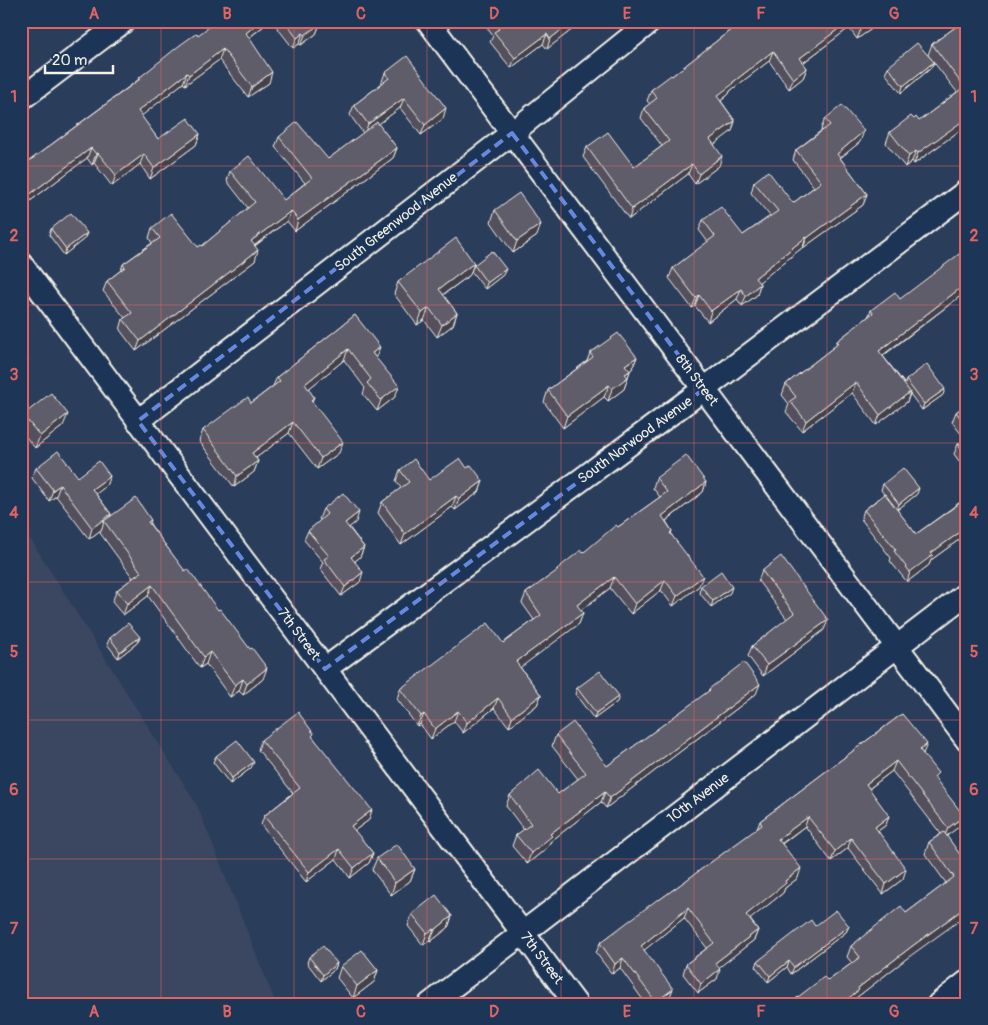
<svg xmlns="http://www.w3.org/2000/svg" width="988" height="1025" font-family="Pangolin,sans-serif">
<rect width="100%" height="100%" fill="#2a3d5b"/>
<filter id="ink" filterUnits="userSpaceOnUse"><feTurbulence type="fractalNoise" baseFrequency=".02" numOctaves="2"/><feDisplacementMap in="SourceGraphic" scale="10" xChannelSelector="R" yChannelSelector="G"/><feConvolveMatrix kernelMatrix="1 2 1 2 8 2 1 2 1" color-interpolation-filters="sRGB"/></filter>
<g filter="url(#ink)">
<!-- built -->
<polygon fill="#3a4760" points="21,527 33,543 197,805 276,1004 21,1004"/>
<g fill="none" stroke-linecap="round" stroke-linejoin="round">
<defs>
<g id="street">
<polyline points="428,21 967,740"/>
<polyline points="21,99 124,21"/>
<polyline points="21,264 576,1004"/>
<polyline points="138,421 512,133 651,21"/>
<polyline points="325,669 704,389 967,191"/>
<polyline points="430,1004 967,593"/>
<polyline points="939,1004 967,982"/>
</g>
</defs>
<!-- street casing -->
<use href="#street" stroke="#f4f1e8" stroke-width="26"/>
<!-- street -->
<use href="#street" stroke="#1d3557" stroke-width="22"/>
</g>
<!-- wall -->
<g fill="#53505c" stroke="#f4f1e8">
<polygon points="270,21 249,38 269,83 248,97 219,60 185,85 183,83 141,116 158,139 200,134 196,145 150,179 140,164 112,186 94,163 92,165 87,158 25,205 21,200 21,167 138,80 139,78 198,35"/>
<polygon points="272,21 323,21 320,24 316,34 301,45 299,44 293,48"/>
<polygon points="482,21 583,21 547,49 543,44 511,68 490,42 493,36"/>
<polygon points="742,21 883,21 857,39 849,28 803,63 807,68 803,78 789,89 769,61 730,91 729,94 721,101 735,121 732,131 714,144 719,166 695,184 688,174 629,219 583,157 587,147 634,167 662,146 641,118 644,108 650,104 647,101 651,90 672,76"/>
<polygon points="959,21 967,21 967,124 966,126 914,164 912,161 905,167 886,143 890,132 919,121 957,92 928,55 932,44 957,26"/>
<polygon points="934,62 931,68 901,93 885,73 888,67"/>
<polygon points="385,73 443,119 421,135 400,108 378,124 397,148 393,158 295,231 287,221 255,246 255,261 136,351 120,330 123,319 125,318 103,291 107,281 121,270 123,264 152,243 149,238 152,228 198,247 202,246 248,208 227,181 230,171 284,200 305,183 275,147 279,137 328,159 363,133 350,115 354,105 381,84"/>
<polygon points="825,119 860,142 840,158 867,194 863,205 803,248 803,247 759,282 760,284 757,295 742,306 737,299 708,322 695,306 692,308 669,278 673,268 708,242 699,230 703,220 743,235 770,216 751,193 754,182 793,203 814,187 793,160 796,150 822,130 821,129"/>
<polygon points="495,210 537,236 513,253 491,222"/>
<polygon points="51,229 87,233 84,239 64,255 49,235"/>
<polygon points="474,265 503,275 485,289 471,271"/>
<polygon points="470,275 443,295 457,313 453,325 437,337 424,320 417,325 394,294 398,282"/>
<polygon points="967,291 883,356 905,384 906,380 943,395 922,410 910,394 907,402 876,425 852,393 802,431 786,412 789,404 782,395 786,384 835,346 837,341 868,317 871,310 900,299"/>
<polygon points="355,315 395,397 377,411 363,394 365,388 344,360 308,389 314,397 312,402 339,453 317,469 289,433 256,458 258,461 254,472 234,487 199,441 203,430 251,403 273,386 277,377"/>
<polygon points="590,353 637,357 632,369 630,371 624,389 608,401 604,397 563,428 544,402 548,390 587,361"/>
<polygon points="967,404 967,472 954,454 958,444 965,439 952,422 956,412"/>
<polygon points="23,415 63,426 35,448 21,431 21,420"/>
<polygon points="36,468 78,477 110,476 106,486 96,494 111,514 110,518 151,520 150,524 263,679 243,695 239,691 230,697 206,664 200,668 148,596 123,615 112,602 117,590 133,578 100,533 102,529 89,539 56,496 49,501 32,478"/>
<polygon points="467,468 483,481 479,492 455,510 452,507 401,545 378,513 382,502 401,488 396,481 400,470 429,480"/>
<polygon points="656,478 706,482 703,492 666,521 672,531 671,534 699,586 673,606 661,590 631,614 610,588 581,610 583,613 579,624 520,667 541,695 537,705 509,727 494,708 463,733 454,721 431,739 420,724 417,726 397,699 400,689 503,643 534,620 522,603 526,593 556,572 557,569 583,553 618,527 660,497 653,488"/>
<polygon points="883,484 917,494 897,510 916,534 963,500 965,495 967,493 967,534 931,560 929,565 907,582 890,561 891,558 861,519 864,510 884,494 881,490"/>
<polygon points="323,509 356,522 349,527 364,547 360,557 355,561 360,582 341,596 320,569 323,562 304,540 308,531 321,520 319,519"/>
<polygon points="762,571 824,630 763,676 748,656 752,646 787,619 758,581"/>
<polygon points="701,586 730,593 711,607 699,592"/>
<polygon points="110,638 137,643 118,658 107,644"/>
<polygon points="577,688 617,702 594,719 575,694"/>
<polygon points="709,689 756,694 606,808 601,802 550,842 548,847 527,864 512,846 516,835 524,830 506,806 510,795 558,794 578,779 552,746 556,735 607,766 708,692"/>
<polygon points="902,714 960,826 946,836 966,863 906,959 856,998 855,1002 852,1004 789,1004 828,981 852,963 847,957 851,946 906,913 946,883 925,854 929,842 941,834 892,771 869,789 886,825 878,831 903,879 883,894 848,848 831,861 805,826 782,844 798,878 785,888 783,893 750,919 758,930 754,940 719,967 717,979 698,993 683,974 686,964 707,948 684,918 644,950 669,999 663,1004 646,1004 620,968 612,974 596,953 600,943 757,829 760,821"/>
<polygon points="313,737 369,820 354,831 373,853 369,863 350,878 336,859 306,882 261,825 264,816 293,793 258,750 261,740"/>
<polygon points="216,756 251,768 230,784 213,762"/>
<polygon points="377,858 415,869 410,881 391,895 372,870"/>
<polygon points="412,914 452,916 448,928 430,942 429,941 423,945 408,926"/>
<polygon points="815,926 849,926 846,932 791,974 787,967 768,982 756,967 758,961"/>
<polygon points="309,957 337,963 335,969 321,981 307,963"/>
<polygon points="341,966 378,970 374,982 353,998 337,978"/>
</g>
<!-- shaded-wall -->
<g fill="#43414b" stroke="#f4f1e8">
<polygon points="27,21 29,21 26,30 21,34 21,26"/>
<polygon points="260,21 270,21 242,43 246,33"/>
<polygon points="315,21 323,21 320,24 316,34 301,45 305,35"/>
<polygon points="573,21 583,21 547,49 550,39"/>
<polygon points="849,21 852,21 849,28 796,68 800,58"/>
<polygon points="873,21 883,21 857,39 861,29"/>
<polygon points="303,33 299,44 293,48 297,38"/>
<polygon points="547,34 543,44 511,68 515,58"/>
<polygon points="223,49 219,60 185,85 189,75"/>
<polygon points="773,51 769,61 730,91 729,94 713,107 717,96 732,83"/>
<polygon points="934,62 931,68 901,93 903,86"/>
<polygon points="807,68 803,78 789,89 793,79"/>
<polygon points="272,72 269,83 248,97 252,87"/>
<polygon points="187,73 183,83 134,122 138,111"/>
<polygon points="404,98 400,108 364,135 368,124"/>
<polygon points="446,108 443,119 421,135 425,125"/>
<polygon points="967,117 967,124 966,126 914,164 918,153"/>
<polygon points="735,121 732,131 707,150 710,139"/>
<polygon points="864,131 860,142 833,164 837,154"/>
<polygon points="200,134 196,145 150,179 154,168"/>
<polygon points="91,148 87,158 25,205 29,195"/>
<polygon points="397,148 393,158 295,231 298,220"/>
<polygon points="916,151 912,161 905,167 909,156"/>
<polygon points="98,153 94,163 92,165 96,154"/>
<polygon points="144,154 140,164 112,186 116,175"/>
<polygon points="722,156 719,166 695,184 699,174"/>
<polygon points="692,164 688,174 629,219 632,209"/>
<polygon points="867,194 863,205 803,248 807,238"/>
<polygon points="291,211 287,221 247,251 251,241"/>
<polygon points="541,224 537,236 513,253 517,241"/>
<polygon points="87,233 84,239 64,255 66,249"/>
<polygon points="806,237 803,247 752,288 755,278"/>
<polygon points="258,250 255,261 136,351 140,341"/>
<polygon points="474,263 470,275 434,301 439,289"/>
<polygon points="506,269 503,275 485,289 487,283"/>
<polygon points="967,283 967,291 875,361 879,351"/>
<polygon points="760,284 757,295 742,306 746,296"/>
<polygon points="741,289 737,299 708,322 711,311"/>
<polygon points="699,295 695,306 692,308 696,298"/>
<polygon points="429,308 424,320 417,325 422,313"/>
<polygon points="457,313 453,325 437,337 442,325"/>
<polygon points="380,347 376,358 372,353"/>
<polygon points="348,349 344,360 301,395 305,384"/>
<polygon points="637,357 632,369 621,377 625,365"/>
<polygon points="28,359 24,369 21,371 21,364"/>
<polygon points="630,371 624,389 608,401 612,389 625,374"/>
<polygon points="856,382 852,393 802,431 806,421"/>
<polygon points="609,385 604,397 563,428 567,416"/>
<polygon points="399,386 395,397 377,411 381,400"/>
<polygon points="945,389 943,395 922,410 924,404"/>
<polygon points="910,392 907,402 876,425 880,415"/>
<polygon points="68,414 63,426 35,448 40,436"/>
<polygon points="293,422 289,433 248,464 252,453"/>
<polygon points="343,442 339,453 317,469 321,458"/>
<polygon points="258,461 254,472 234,487 237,476"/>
<polygon points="110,476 106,486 89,500 92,489"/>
<polygon points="483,481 479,492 455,510 459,499"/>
<polygon points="706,482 703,492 659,526 662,516"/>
<polygon points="60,485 56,496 49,501 53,490"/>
<polygon points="919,488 917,494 897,510 899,504"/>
<polygon points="456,496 452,507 401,545 405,534"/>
<polygon points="359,512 356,522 342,533 345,523"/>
<polygon points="111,514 107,525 104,521 102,529 89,539 92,528"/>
<polygon points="967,527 967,534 931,560 929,565 907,582 910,572 931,553"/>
<polygon points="364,547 360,557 348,567 351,557"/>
<polygon points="363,572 360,582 341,596 345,587"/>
<polygon points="703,576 699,586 673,606 677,596"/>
<polygon points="614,577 610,588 573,616 577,605"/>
<polygon points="665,580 661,590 631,614 635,604"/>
<polygon points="152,585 148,596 123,615 127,604"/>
<polygon points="732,587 730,593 711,607 713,601"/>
<polygon points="583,613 579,624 513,673 516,662"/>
<polygon points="828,620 824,630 763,676 767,665"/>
<polygon points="140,637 137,643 118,658 120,652"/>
<polygon points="210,652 206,664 200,668 204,657"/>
<polygon points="267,668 263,679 243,695 247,684"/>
<polygon points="243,679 239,691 230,697 235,685"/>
<polygon points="760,684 756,694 606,808 610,798"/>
<polygon points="541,695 537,705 509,727 512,717"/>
<polygon points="619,696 617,702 594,719 596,713"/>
<polygon points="498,698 494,708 463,733 467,723"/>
<polygon points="458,711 454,721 431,739 435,729"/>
<polygon points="424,714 420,724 417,726 421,716"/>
<polygon points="927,744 923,754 920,750"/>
<polygon points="896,761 892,771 862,794 866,784"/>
<polygon points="254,762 251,768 230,784 232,778"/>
<polygon points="605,792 601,802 550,842 548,847 527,864 531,853 550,834"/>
<polygon points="372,810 369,820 347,836 351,826"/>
<polygon points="889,816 886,825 871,836 875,827"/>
<polygon points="964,816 960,826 944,838 948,828"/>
<polygon points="808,817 805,826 774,849 778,839"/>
<polygon points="851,838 848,848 831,861 835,851"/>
<polygon points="339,849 336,859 306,882 309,872"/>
<polygon points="373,853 369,863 350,878 354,868"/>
<polygon points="801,868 798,878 785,888 783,893 743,925 746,915 785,881"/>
<polygon points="415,869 410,881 391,895 395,883"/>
<polygon points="906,869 903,879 883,894 886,884"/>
<polygon points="967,906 967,915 906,959 856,998 855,1002 852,1004 841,1004 858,988 911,947"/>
<polygon points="688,908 684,918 637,956 641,946"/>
<polygon points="452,916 448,928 430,942 435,930"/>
<polygon points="849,926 846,932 791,974 794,967"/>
<polygon points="434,929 429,941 423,945 427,933"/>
<polygon points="758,930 754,940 712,973 715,963"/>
<polygon points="623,958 620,968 612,974 615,964"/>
<polygon points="789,961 787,967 768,982 770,976"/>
<polygon points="337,963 335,969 321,981 323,975"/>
<polygon points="720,969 717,979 698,993 701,984"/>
<polygon points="378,970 374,982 353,998 357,986"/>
<polygon points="673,989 669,999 663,1004 655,1004 656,1002"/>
</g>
<!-- building -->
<g fill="#605d6b" stroke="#f4f1e8">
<polygon points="21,21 27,21 21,26"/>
<polygon points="217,21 260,21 246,33 272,72 252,87 223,49 189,75 187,73 138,111 158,139 188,118 200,134 154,168 144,154 116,175 98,153 96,154 91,148 29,195 21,184 21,167 140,79 139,78 180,45 197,33 198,35"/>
<polygon points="284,21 318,21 320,24 305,35 303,33 297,38"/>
<polygon points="493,21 573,21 550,39 547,34 515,58 494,32 499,29"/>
<polygon points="742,21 849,21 800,58 807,68 793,79 773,51 732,83 733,84 717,96 735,121 710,139 722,156 699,174 692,164 632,209 587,147 608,132 634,167 669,141 644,108 657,98 651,90 671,75 672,76"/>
<polygon points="855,21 873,21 861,29"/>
<polygon points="964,21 967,21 967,40 966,41 967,42 967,118 918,153 916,151 909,156 890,132 911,116 914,119 916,117 919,121 964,87 932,44"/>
<polygon points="917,43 934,62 903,86 888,67"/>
<polygon points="407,56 446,108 425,125 404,98 368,124 354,105 389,78 385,73"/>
<polygon points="842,105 864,131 837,154 867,194 807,238 806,237 755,278 760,284 746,296 741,289 711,311 699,295 696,298 673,268 715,236 703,220 721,207 743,235 778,211 754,182 768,171 793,203 821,182 796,150 830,125 825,119"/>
<polygon points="297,122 328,159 377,122 397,148 298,220 291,211 251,241 258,250 140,341 123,319 132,313 107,281 125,267 123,264 160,238 152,228 171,213 198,247 201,245 202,246 255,202 230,171 249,156 284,200 312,178 279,137"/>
<polygon points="519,193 541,224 517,241 495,210"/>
<polygon points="71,213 87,233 66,249 51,229"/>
<polygon points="456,238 474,263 439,289 457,313 442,325 429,308 422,313 398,282"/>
<polygon points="967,248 967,283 879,351 910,392 880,415 856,382 806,421 790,401 796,397 786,384 839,343 837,341 873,313 871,310 895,292 900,299"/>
<polygon points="492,251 506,269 487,283 474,265"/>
<polygon points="355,315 380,347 372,353 399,386 381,400 367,383 371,379 348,349 305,384 314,397 311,400 343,442 321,458 293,422 252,453 258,461 237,476 203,430 248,397 251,403 280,381 277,377"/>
<polygon points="618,333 637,357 625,365 630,371 625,374 628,377 612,389 609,385 567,416 548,390 593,357 590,353"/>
<polygon points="21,349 28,359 21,364"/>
<polygon points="927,364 945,389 924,404 906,380"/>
<polygon points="51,393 68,414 40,436 23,415"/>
<polygon points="967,404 967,427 956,412"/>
<polygon points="967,438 967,457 958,444"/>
<polygon points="58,451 78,477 99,461 110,476 92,489 111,514 92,528 60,485 53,490 36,468"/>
<polygon points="686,455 706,482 662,516 672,531 670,533 703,576 677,596 665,580 635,604 614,577 577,605 583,613 516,662 541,695 512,717 498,698 467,723 458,711 435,729 424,714 421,716 400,689 488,623 503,643 541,615 526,593 558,570 557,569 581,550 583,553 616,525 618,527 667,492 656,478"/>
<polygon points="460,458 467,468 471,465 483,481 459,499 456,496 405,534 382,502 409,482 400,470 414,459 429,480"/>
<polygon points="903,468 919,488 899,504 883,484"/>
<polygon points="343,493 359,512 345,523 364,547 351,557 363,572 345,587 324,559 329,556 308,531 327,514 323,509"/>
<polygon points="967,493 967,527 931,553 933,555 910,572 894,551 896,550 864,510 885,494 916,534 967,498 965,495"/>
<polygon points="136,498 151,520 148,522 185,571 188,569 218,610 220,609 250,649 252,648 267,668 247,684 243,679 235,685 210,652 204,657 152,585 127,604 117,590 141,572 104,521"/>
<polygon points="781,556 828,620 767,665 752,646 794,613 762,571"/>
<polygon points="721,571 732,587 713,601 701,586"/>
<polygon points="128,623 140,637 120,652 110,638"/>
<polygon points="744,662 760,684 610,798 605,792 550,834 552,836 531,853 516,835 531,824 510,795 539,770 558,794 586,773 556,735 573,722 607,766 710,690 709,689"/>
<polygon points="600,671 619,696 596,713 577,688"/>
<polygon points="298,712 314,734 312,736 372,810 351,826 373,853 354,868 339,849 309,872 264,816 300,788 261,740"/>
<polygon points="902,714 927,744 920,750 938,773 934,777 964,816 948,828 896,761 866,784 889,816 875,827 906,869 886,884 851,838 835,851 808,817 778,839 801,868 785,881 786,883 746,915 758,930 715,963 720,969 701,984 686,964 714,943 688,908 641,946 673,989 656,1002 623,958 615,964 600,943 658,899 659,900 762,825 760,821"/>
<polygon points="237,740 254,762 232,778 216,756"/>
<polygon points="944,832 966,863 967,862 967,906 911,947 858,988 859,990 841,1004 789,1004 824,977 828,981 860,957 851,946 901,906 906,913 954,877 929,842"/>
<polygon points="397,844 415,869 395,883 377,858"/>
<polygon points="436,895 452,916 435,930 434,929 427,933 412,914"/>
<polygon points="836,910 849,926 794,967 789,961 770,976 758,961 811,920 815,926"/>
<polygon points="323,946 337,963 323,975 309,957"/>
<polygon points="362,950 378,970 357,986 341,966"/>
<polygon points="782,1000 785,1004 777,1004"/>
<polygon points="508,1001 511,1004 504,1004"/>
</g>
</g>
<!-- marked area -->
<path fill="none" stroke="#6887de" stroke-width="4" stroke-dasharray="10 6" stroke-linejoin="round" d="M512 133 704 389 325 669 138 421Z"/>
<!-- grid -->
<path fill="none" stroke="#df6462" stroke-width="1" stroke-opacity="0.55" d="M161 21V1004M294 21V1004M427 21V1004M561 21V1004M694 21V1004M827 21V1004M21 166H967M21 305H967M21 443H967M21 582H967M21 720H967M21 859H967"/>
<g text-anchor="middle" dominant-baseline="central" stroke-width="4.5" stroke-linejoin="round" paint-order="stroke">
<!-- street labels -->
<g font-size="14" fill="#f4f1e8" stroke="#1d3557">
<text transform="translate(396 222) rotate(-38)">South Greenwood Avenue</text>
<text transform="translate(697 380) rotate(53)">8th Street</text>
<text transform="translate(635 440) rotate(-36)">South Norwood Avenue</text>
<text transform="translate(299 634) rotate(53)">7th Street</text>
<text transform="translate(698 798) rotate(-37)">10th Avenue</text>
<text transform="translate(542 958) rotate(53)">7th Street</text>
</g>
</g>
<!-- margin -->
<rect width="988" height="1025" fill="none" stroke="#1d3557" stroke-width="55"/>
<!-- scale -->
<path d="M45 65v8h68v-8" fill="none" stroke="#f4f1e8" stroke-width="2.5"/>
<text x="52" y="65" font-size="15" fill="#f4f1e8" stroke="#1d3557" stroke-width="4" paint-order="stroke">20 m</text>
<rect x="28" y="28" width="932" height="970" fill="none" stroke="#df6462" stroke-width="2"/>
<g font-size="16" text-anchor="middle" font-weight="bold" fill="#df6462">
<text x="94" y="19">A</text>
<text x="227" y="19">B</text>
<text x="361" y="19">C</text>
<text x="494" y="19">D</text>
<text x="627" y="19">E</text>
<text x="761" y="19">F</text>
<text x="894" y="19">G</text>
<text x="14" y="102">1</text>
<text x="974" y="102">1</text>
<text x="14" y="241">2</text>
<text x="974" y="241">2</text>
<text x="14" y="380">3</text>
<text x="974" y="380">3</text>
<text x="14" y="518">4</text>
<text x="974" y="518">4</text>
<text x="14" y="657">5</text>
<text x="974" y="657">5</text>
<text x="14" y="795">6</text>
<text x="974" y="795">6</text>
<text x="14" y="934">7</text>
<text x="974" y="934">7</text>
<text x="94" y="1017">A</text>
<text x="227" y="1017">B</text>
<text x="361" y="1017">C</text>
<text x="494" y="1017">D</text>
<text x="627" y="1017">E</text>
<text x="761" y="1017">F</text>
<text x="894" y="1017">G</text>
</g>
</svg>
